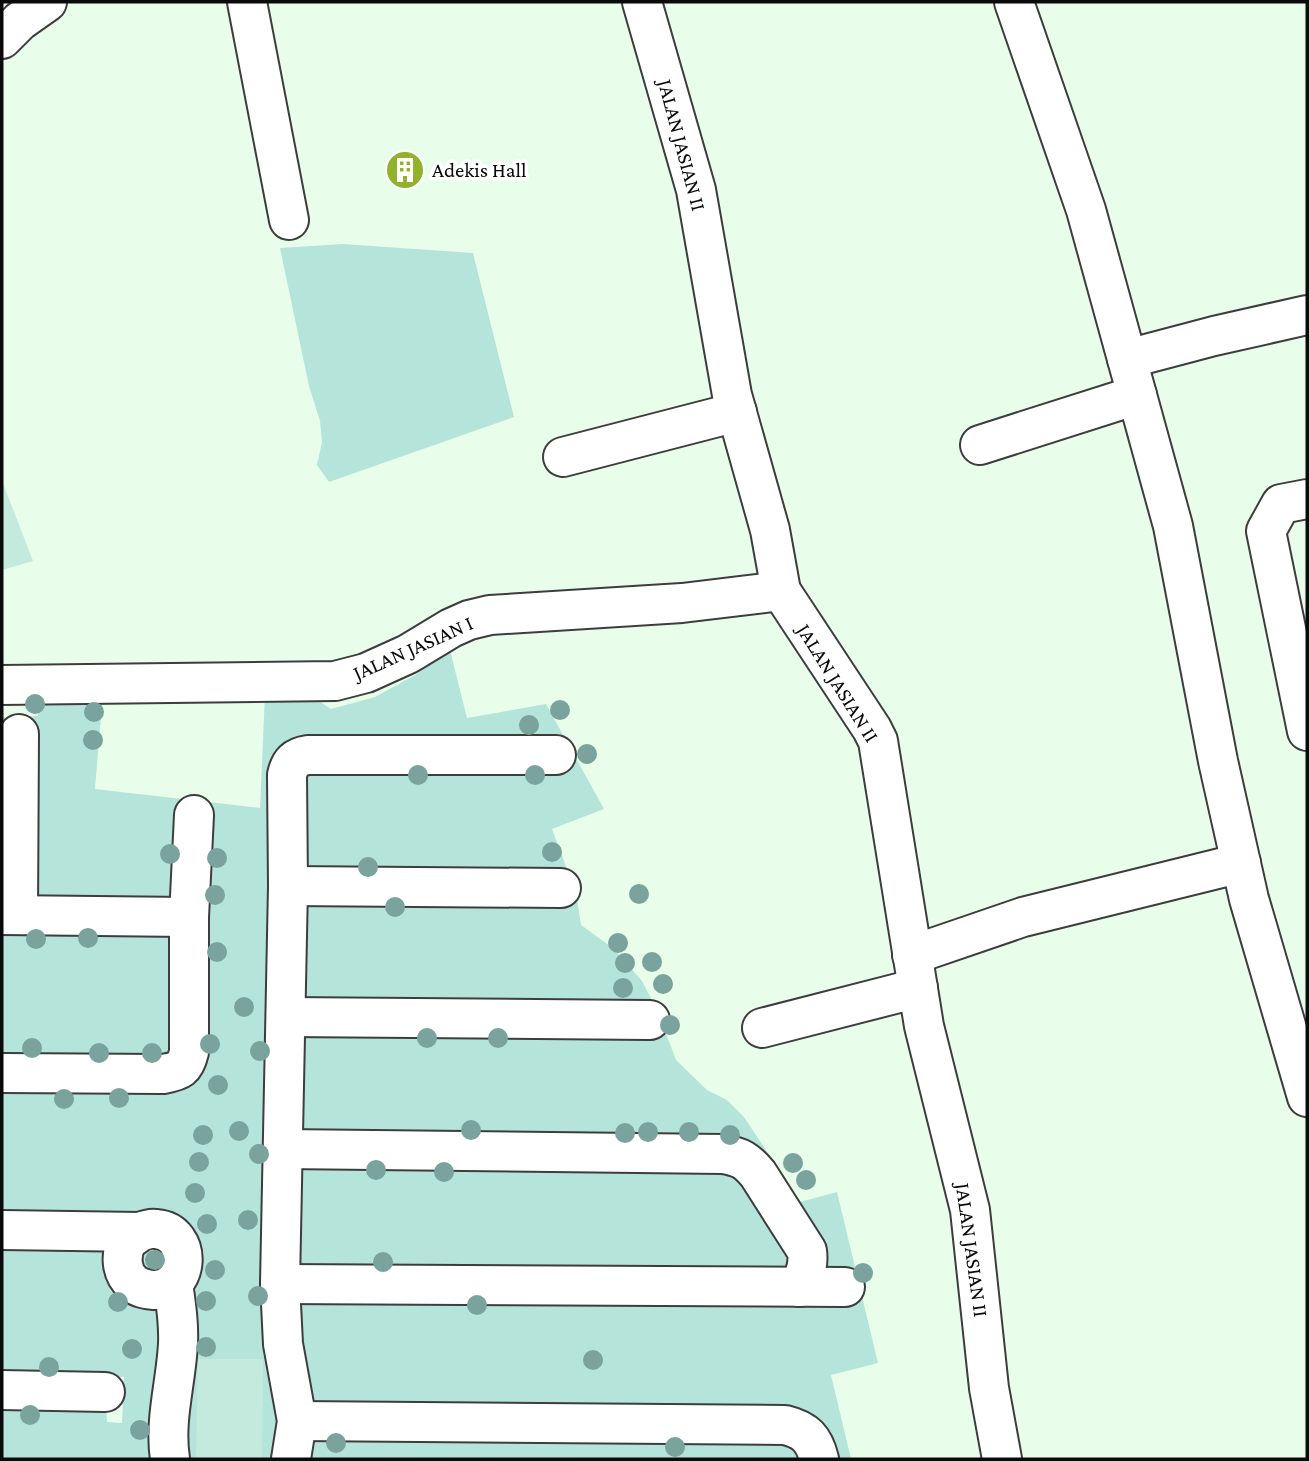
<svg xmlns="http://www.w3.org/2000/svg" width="1309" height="1461" font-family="'Crimson Pro',serif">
<rect width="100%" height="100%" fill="#e8feea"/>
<!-- green -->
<g fill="#b5e5da">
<polygon points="343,244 473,253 514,417 329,482 317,465 322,442 320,421 309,386 280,248"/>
<polygon points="450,650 467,718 546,704 604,809 552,829 576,893 581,925 614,949 642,981 657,1010 676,1060 707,1090 727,1100 744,1117 800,1202 837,1192 878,1363 831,1375 851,1459 832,1459 826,1440 316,1406 305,1394 299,1306 305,1301 824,1276 765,1160 301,1130 305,867 302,741 279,1421 275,1459 184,1459 195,1293 200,1256 2,1216 2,1086 173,1086 176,891 169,899 50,904 2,891 2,718 38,716 37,692 103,692 95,789 260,808 265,694 313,697 331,709 375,697 417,674"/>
<polygon points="2,929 167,935 174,942 176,1057 2,1061"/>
<polygon points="303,1167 730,1167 790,1255 787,1267 784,1271 304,1268 300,1264 297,1173"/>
<polygon points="166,1243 165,1279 133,1264 134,1252"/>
<polygon points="2,1244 104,1248 160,1314 156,1459 2,1459 2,1401 106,1408 107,1422 122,1423 124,1377 2,1375"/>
<polygon points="313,1438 786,1438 806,1459 303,1459"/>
</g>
<!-- pitch -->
<g fill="#c3eadc">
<polygon points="2,481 33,561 2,570"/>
<polygon points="198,1359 263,1359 262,1459 196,1459"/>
</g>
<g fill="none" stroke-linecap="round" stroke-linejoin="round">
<defs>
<g id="minor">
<polyline points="247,2 289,220"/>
<polyline points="642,2 696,190 732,395 770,530 781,591 872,729 878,741 924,1026 970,1210 989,1388 1002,1459"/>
<polyline points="1014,2 1086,210 1173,526 1218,761 1249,899 1307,1097"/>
<polyline points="2,39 20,21 47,2"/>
<polyline points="1127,359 1214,336 1307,315"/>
<polyline points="980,445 1137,395"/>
<polyline points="563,457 737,412"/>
<polyline points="1307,499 1281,504 1266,531 1307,731"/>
<polyline points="2,685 335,681 366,673 408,654 451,628 469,620 490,615 682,603 781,591"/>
<polyline points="288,886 561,888"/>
<polyline points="2,915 189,917"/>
<polyline points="18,915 19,734"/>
<polyline points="912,955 1023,917 1241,863"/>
<polyline points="286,1017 650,1020"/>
<polyline points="762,1028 918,988"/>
<path d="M2 1073 163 1074C180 1071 185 1069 189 1052V917L194 815"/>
<path d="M283 1149 723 1154C741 1157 746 1160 758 1174L807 1251C809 1265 805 1274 799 1287"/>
<path d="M2 1230 140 1232C145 1230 151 1228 156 1229 194 1232 190 1292 153 1290 145 1289 139 1288 133 1283 121 1273 120 1255 127 1242 130 1238 136 1235 140 1232"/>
<polyline points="280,1284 845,1287"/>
<polyline points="2,1390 105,1392"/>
<path d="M297 1421 785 1425C806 1430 814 1439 819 1459"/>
<path d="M170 1459C164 1420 176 1383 178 1344 179 1323 176 1304 173 1283"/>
<path d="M291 1459 297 1421 283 1344 280 1284 288 886 287 775C290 762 295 757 308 755H556"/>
</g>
</defs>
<!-- minor casing -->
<use href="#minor" stroke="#3d3d3d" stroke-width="42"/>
<!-- minor -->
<use href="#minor" stroke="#fff" stroke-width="38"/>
</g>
<!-- trees -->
<g fill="#79a39c">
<circle cx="35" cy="704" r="10"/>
<circle cx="560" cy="710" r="10"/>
<circle cx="94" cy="712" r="10"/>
<circle cx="529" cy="725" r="10"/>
<circle cx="93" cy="740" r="10"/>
<circle cx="587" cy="754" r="10"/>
<circle cx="418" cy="775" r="10"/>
<circle cx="535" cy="775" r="10"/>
<circle cx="552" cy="852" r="10"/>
<circle cx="170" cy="854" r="10"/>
<circle cx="217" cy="858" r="10"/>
<circle cx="368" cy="867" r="10"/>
<circle cx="639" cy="894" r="10"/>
<circle cx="215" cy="895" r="10"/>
<circle cx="395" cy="907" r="10"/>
<circle cx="88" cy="938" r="10"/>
<circle cx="36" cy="939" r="10"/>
<circle cx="618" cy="943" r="10"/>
<circle cx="217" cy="952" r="10"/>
<circle cx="652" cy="962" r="10"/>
<circle cx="625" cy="963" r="10"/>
<circle cx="663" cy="984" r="10"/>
<circle cx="623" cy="988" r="10"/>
<circle cx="244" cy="1007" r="10"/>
<circle cx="670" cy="1025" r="10"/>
<circle cx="427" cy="1038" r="10"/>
<circle cx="498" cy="1038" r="10"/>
<circle cx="210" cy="1044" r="10"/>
<circle cx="32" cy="1048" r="10"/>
<circle cx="260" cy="1051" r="10"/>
<circle cx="99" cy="1053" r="10"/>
<circle cx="152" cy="1053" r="10"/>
<circle cx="218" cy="1085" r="10"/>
<circle cx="119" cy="1098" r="10"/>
<circle cx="64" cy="1099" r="10"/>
<circle cx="471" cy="1130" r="10"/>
<circle cx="239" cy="1131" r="10"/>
<circle cx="648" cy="1132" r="10"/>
<circle cx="689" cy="1132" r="10"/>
<circle cx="625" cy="1133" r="10"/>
<circle cx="203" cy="1135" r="10"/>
<circle cx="730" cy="1135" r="10"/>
<circle cx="259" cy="1154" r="10"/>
<circle cx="199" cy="1162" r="10"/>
<circle cx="793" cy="1163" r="10"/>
<circle cx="376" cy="1170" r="10"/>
<circle cx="444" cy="1172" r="10"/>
<circle cx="806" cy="1180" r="10"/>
<circle cx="195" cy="1193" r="10"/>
<circle cx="248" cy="1220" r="10"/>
<circle cx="207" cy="1224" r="10"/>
<circle cx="155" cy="1260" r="10"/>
<circle cx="383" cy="1262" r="10"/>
<circle cx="215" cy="1270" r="10"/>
<circle cx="863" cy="1273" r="10"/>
<circle cx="258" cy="1296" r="10"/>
<circle cx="206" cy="1301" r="10"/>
<circle cx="118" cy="1302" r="10"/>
<circle cx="477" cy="1305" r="10"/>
<circle cx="206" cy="1347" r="10"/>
<circle cx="132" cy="1349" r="10"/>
<circle cx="593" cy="1360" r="10"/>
<circle cx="49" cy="1367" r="10"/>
<circle cx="30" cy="1415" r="10"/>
<circle cx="140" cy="1430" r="10"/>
<circle cx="336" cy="1443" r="10"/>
<circle cx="675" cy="1447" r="10"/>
</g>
<!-- icons -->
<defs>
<symbol id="building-disc" viewBox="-11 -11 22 22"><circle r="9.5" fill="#91b22a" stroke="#fff"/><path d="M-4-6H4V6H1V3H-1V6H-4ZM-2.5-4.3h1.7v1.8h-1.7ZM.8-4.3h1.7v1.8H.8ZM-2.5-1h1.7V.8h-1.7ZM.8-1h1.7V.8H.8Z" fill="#fff"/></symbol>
</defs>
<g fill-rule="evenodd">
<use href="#building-disc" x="383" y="148" width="44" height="44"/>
</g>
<g text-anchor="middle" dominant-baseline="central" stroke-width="7" stroke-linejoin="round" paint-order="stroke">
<!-- street labels -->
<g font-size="21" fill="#0a0a0a" stroke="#fff">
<text transform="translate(682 145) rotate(75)">JALAN JASIAN II</text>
<text transform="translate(413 648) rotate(-24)">JALAN JASIAN I</text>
<text transform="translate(838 683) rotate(58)">JALAN JASIAN II</text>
<text transform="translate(972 1250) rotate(82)">JALAN JASIAN II</text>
</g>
<!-- poi labels -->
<g font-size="21" fill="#0a0a0a" stroke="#fff" text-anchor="start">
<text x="432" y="170">Adekis Hall</text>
</g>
</g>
<!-- border -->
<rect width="1309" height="1461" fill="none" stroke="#0a0a0a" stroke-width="7"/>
</svg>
